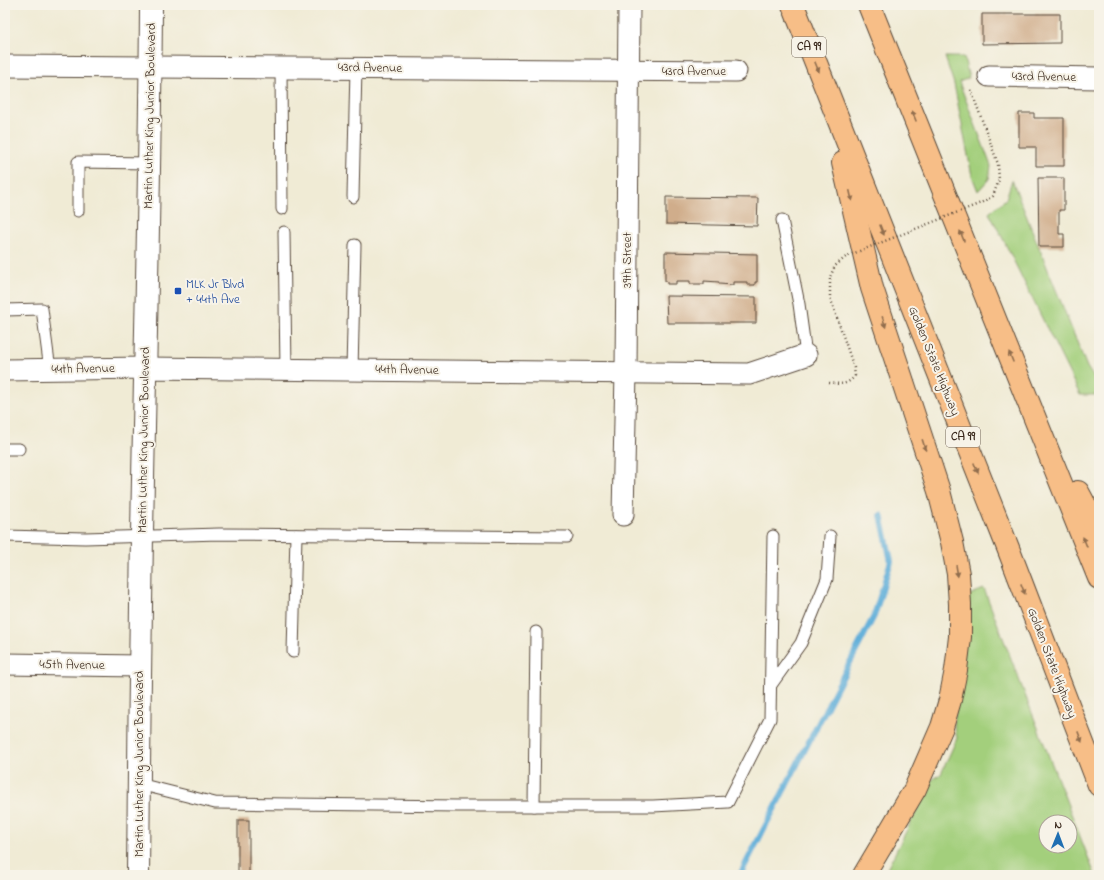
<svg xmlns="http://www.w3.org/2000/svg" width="1104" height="880" font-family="'Indie Flower',sans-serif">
<rect width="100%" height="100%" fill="#f7f3e8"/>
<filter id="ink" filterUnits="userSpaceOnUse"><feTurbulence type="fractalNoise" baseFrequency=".025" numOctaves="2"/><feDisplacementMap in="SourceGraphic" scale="8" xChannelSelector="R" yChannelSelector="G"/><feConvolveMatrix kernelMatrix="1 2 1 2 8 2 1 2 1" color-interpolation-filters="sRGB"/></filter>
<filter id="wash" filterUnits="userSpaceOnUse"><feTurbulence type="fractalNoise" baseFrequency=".012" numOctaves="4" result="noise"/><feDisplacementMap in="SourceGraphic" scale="16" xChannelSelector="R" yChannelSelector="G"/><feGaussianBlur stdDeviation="0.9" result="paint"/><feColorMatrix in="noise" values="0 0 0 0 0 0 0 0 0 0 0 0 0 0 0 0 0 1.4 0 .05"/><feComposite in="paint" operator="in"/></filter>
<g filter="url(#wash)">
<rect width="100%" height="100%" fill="#f0ebd5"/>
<!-- green -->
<g fill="#a3cf7c" stroke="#6f7c4d" fill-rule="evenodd">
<polygon points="945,57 964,57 969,78 959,82 991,166 989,179 978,191 972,176 954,84"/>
<polygon points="1012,180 1087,367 1099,386 1099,395 1080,395 1002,237 989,213 1006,199"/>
<path d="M984 589 1095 875H884L932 780 941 774 957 738 954 725 969 595ZM1046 822H1070V846H1046Z"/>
</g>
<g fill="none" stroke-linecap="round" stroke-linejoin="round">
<!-- stream -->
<polyline stroke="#5faed9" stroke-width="6" points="740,875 874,616 891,561 881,515"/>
</g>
<g id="blocks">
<!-- building -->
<g fill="#d0ad8b">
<polygon points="982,14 1060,14 1060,43 982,44"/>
<polygon points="1019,113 1034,113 1034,118 1064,118 1064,166 1036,166 1036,147 1019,147"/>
<polygon points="1038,178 1064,178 1064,210 1059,210 1059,234 1064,234 1064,247 1039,247"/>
<polygon points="666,197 758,198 757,226 666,224"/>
<polygon points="665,252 757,254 757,282 755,282 755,285 747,285 747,282 733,282 733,285 719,284 719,282 704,281 704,284 690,284 690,281 676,281 676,284 667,284 667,281 665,281"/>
<polygon points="666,296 756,297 756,323 667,323"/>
<rect x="238" y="820" width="11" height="55"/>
</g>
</g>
</g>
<g filter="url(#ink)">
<use href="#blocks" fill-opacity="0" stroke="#564739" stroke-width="1"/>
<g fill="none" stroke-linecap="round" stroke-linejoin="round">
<defs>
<g id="service">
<polyline points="281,67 282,209"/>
<polyline points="353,197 356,68"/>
<polyline points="78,211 78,162 150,163"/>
<polyline points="782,220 799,304 806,355"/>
<polyline points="284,232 286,369"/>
<polyline points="5,310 42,309 50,370"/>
<polyline points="352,370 355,245"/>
<polyline points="5,449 19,449"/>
<polyline points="5,536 85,538 219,534 567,537"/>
<polyline points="293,652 296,535"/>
<polyline points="771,685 801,643 827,579 830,536"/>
<polyline points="139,784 215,803 458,806 653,806 728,802 770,719 773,536"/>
<polyline points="534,806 536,632"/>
</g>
<g id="minor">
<path d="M5 66C249 66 492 71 736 71"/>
<polyline points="989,76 1099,78"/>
<polyline points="5,370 145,368 749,374 806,355"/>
<polyline points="623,515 626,372 629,5"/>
<polyline points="5,664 140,666"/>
</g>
<path id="tertiary" d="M138 875C139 761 140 648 142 534 145 358 150 181 151 5"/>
<g id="motorway">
<polyline points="793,5 1008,548 1099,785"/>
<polyline points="869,5 1099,578"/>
<polyline points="843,163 872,288 939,491 952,542 958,574 960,604 960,637 956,670 950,700 942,727 915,789 864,875"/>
<polyline points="1078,492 1099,531"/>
</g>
</defs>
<!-- service casing -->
<use href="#service" stroke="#564739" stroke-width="13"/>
<!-- minor casing -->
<use href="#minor" stroke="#564739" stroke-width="23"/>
<!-- tertiary casing -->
<use href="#tertiary" stroke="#564739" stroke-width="24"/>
<!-- motorway casing -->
<use href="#motorway" stroke="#564739" stroke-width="24"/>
<!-- path -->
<path stroke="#564739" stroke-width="2.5" stroke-dasharray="1 3" stroke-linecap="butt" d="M829 383C841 384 846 386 855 376"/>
<!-- service -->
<use href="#service" stroke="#fff" stroke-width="11"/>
<!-- minor -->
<use href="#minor" stroke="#fff" stroke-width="21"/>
<!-- tertiary -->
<use href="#tertiary" stroke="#fff" stroke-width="22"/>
<!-- motorway -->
<use href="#motorway" stroke="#f7be87" stroke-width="22"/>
<!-- path-bridge -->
<polyline stroke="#564739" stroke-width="2.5" stroke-dasharray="1 3" stroke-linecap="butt" points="855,376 854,368 830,297 830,277 835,266 847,256 981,203 993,196 999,180 998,164 970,87"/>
</g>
<!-- one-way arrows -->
<defs><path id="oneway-solid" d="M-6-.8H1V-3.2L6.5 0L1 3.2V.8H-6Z"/></defs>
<g fill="#906d4d">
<use href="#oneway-solid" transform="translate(817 67) rotate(68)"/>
<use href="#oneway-solid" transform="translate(914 116) rotate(-112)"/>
<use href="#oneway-solid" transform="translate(851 196) rotate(77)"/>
<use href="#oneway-solid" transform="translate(882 230) rotate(68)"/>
<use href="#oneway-solid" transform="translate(962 236) rotate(-112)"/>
<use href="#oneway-solid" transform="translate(884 322) rotate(72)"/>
<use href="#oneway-solid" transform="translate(1011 357) rotate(-112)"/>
<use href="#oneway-solid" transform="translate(924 445) rotate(72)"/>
<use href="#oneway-solid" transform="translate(976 468) rotate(68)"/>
<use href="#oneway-solid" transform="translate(1085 542) rotate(-112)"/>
<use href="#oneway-solid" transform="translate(957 571) rotate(81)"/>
<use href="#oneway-solid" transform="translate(1023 589) rotate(69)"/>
<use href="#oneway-solid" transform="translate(1080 737) rotate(69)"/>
</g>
</g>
<!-- markers -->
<rect fill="#1a4fb4" stroke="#f7f3e8" stroke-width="1.5" x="174" y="287" width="8" height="8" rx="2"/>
<g text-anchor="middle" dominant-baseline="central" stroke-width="4" stroke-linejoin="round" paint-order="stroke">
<!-- shield labels -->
<g fill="#f7f3e8" stroke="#73665b" stroke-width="1">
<rect x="792" y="37" width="34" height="20" rx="3"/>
<rect x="946" y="427" width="34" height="20" rx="3"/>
</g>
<g font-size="12" font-weight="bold" fill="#3b2a1e">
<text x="809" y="47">CA 99</text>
<text x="963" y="437">CA 99</text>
</g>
<!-- street labels -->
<g font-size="13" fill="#3b2a1e" stroke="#f7f3e8">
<text transform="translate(370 68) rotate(1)">43rd Avenue</text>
<text x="694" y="71">43rd Avenue</text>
<text transform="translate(1044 77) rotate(1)">43rd Avenue</text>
<text transform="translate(150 116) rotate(-89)">Martin Luther King Junior Boulevard</text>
<text transform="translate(627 260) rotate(-90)">39th Street</text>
<text transform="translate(934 361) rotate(68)">Golden State Highway</text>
<text transform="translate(83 369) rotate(-1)">44th Avenue</text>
<text transform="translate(407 370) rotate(1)">44th Avenue</text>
<text transform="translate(144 440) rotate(-89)">Martin Luther King Junior Boulevard</text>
<text transform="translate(1052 663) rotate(69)">Golden State Highway</text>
<text transform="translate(72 665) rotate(1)">45th Avenue</text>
<text transform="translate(139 764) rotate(-90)">Martin Luther King Junior Boulevard</text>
</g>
<!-- transit labels -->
<g font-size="13" fill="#164399" stroke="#f7f3e8" text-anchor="start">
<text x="186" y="284">MLK Jr Blvd<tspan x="186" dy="15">+ 44th Ave</tspan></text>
</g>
</g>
<!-- margin -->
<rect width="1104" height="880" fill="none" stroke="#f7f3e8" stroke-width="20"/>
<!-- north arrow -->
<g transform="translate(1058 834) rotate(1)"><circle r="19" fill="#f7f3e8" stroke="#aca397"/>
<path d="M0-3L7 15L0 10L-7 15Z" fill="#1f6fb2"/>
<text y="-6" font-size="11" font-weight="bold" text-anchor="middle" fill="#3b2a1e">N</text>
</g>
</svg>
